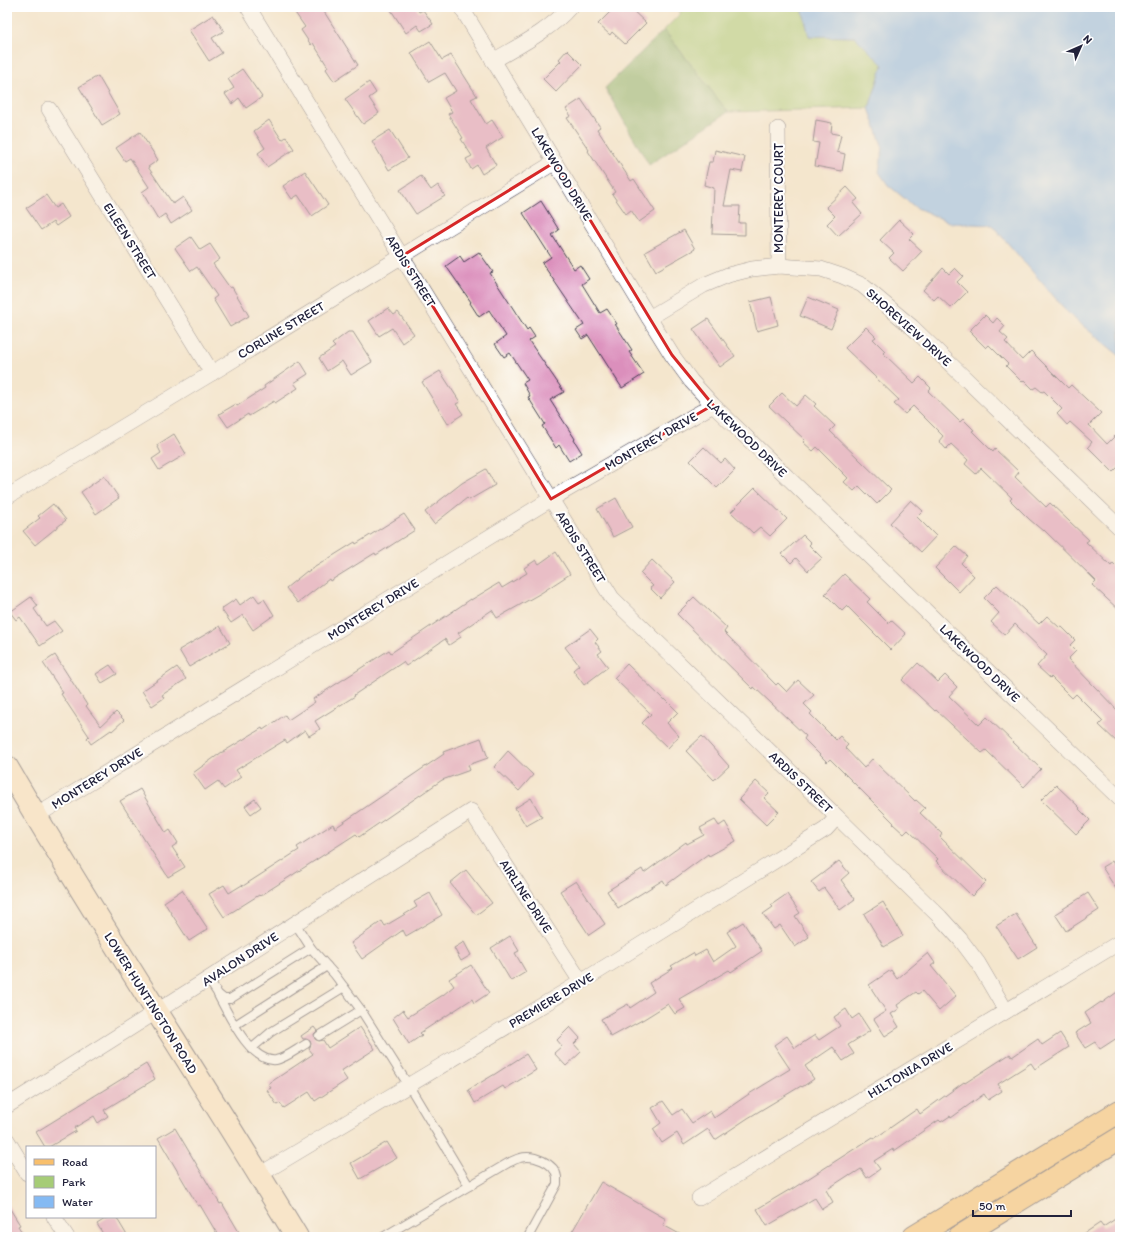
<svg xmlns="http://www.w3.org/2000/svg" width="1127" height="1244" font-family="Itim,sans-serif">
<rect width="100%" height="100%" fill="#fff"/>
<filter id="ink" filterUnits="userSpaceOnUse"><feTurbulence type="fractalNoise" baseFrequency=".025" numOctaves="2"/><feDisplacementMap in="SourceGraphic" scale="8" xChannelSelector="R" yChannelSelector="G"/><feConvolveMatrix kernelMatrix="1 2 1 2 8 2 1 2 1" color-interpolation-filters="sRGB"/></filter>
<filter id="wash" filterUnits="userSpaceOnUse"><feTurbulence type="fractalNoise" baseFrequency=".012" numOctaves="4" result="noise"/><feDisplacementMap in="SourceGraphic" scale="16" xChannelSelector="R" yChannelSelector="G"/><feGaussianBlur stdDeviation="0.9" result="paint"/><feColorMatrix in="noise" values="0 0 0 0 0 0 0 0 0 0 0 0 0 0 0 0 0 1.4 0 .05"/><feComposite in="paint" operator="in"/></filter>
<g filter="url(#wash)">
<rect width="100%" height="100%" fill="#f4e6cd"/>
<!-- green -->
<polygon fill="#a6cc77" stroke="#647759" points="675,7 802,7 809,36 855,37 883,65 869,108 728,112 664,30 681,13"/>
<!-- forest -->
<polygon fill="#84b068" stroke="#536952" points="664,30 728,112 649,165 605,88"/>
<!-- water -->
<polygon fill="#85baf3" stroke="#546e97" points="802,7 1120,7 1120,356 1110,348 1070,315 992,225 951,223 915,207 888,185 879,172 883,148 869,108 883,65 855,37 809,36"/>
<g id="blocks">
<!-- building -->
<g fill="#db8fbc">
<polygon points="291,7 321,7 358,65 334,81 326,69 328,67 313,43 311,45 301,30 305,27"/>
<polygon points="389,7 416,7 419,12 423,10 433,24 421,31 417,25 406,33"/>
<polygon points="615,7 629,7 646,23 625,44 612,32 610,35 598,24"/>
<polygon points="213,15 224,31 212,38 222,53 209,61 189,30"/>
<polygon points="430,41 442,60 451,55 477,96 471,99 486,124 492,120 503,137 486,148 496,165 482,174 477,165 471,169 466,159 472,156 461,139 463,138 448,114 452,112 444,98 456,91 445,73 429,82 411,53"/>
<polygon points="567,50 582,65 556,92 543,79 561,61 559,59"/>
<polygon points="242,69 262,97 246,108 239,98 232,104 225,94 234,88 228,79"/>
<polygon points="98,76 120,114 102,125 79,87"/>
<polygon points="369,82 376,93 369,98 379,113 363,124 345,99"/>
<polygon points="581,99 600,127 597,129 631,181 634,179 655,211 639,222 631,210 626,214 612,194 615,192 588,151 589,150 567,118 571,116 566,109"/>
<polygon points="269,120 282,140 286,137 294,149 267,167 258,153 265,148 254,131"/>
<polygon points="816,120 832,123 831,133 841,135 837,152 845,154 842,171 815,166 819,143 813,142"/>
<polygon points="390,130 408,158 389,170 372,141"/>
<polygon points="140,132 158,160 148,167 173,204 183,197 192,210 171,224 165,214 158,219 142,192 149,187 130,158 125,161 116,148"/>
<polygon points="715,150 745,157 742,172 731,170 724,206 740,206 739,223 745,223 745,235 712,234 714,188 704,185 709,162 713,162"/>
<polygon points="305,171 328,205 312,216 298,195 292,199 283,186"/>
<polygon points="421,176 431,190 438,185 445,196 416,214 400,190"/>
<polygon points="847,187 858,199 853,203 862,214 838,236 827,224 835,216 826,207"/>
<polygon points="46,195 55,208 61,204 69,217 56,226 53,222 41,230 26,208"/>
<polygon points="541,201 559,230 552,235 574,269 580,265 589,279 582,284 600,313 607,309 617,324 615,324 632,350 629,352 644,374 622,388 588,335 582,339 576,330 584,325 542,263 551,257 523,213"/>
<polygon points="899,220 914,234 909,239 922,251 903,271 889,258 894,253 880,240"/>
<polygon points="684,230 695,249 656,271 645,252"/>
<polygon points="191,237 200,250 210,244 220,259 213,264 230,288 232,287 249,316 230,327 213,299 217,296 197,267 191,271 175,248"/>
<polygon points="479,252 493,272 490,273 527,330 529,328 535,337 529,341 564,392 550,400 575,439 574,440 582,453 569,461 559,445 556,448 542,426 545,424 528,397 530,396 523,383 528,380 510,353 504,357 495,344 506,336 489,310 479,317 470,303 471,302 446,266 460,256 464,262"/>
<polygon points="943,268 949,274 955,268 963,276 957,282 967,292 951,308 938,296 934,300 923,290"/>
<polygon points="771,297 778,325 757,331 750,302"/>
<polygon points="808,297 839,310 831,329 800,316"/>
<polygon points="388,308 394,315 398,312 414,334 402,343 392,328 379,336 369,321"/>
<polygon points="985,315 993,323 997,318 1005,326 1000,332 1008,339 1005,342 1022,360 1031,351 1068,388 1071,385 1101,413 1089,425 1107,444 1120,431 1120,465 1113,472 1088,447 1092,442 1070,422 1067,425 1057,414 1062,409 1044,391 1042,392 1036,387 1033,389 1024,380 1022,382 1006,366 1008,364 989,345 986,348 969,331"/>
<polygon points="708,319 735,356 720,367 693,329"/>
<polygon points="866,327 876,337 873,339 885,351 883,353 914,383 920,377 931,388 928,391 960,422 963,419 974,430 972,431 993,452 995,449 1019,472 1015,477 1046,507 1050,503 1089,540 1086,542 1111,566 1113,563 1120,570 1120,611 1092,585 1096,581 1044,530 1043,531 1029,519 1010,500 1012,498 981,468 976,474 965,464 968,460 951,444 946,449 939,441 943,436 913,406 905,414 894,404 899,400 845,348"/>
<polygon points="348,332 353,332 372,362 351,375 342,361 327,371 319,358 335,347 332,344"/>
<polygon points="300,361 308,374 294,383 298,388 275,403 274,401 249,416 248,414 228,427 219,414 236,404 237,406 265,388 264,386"/>
<polygon points="440,371 460,402 456,404 463,414 448,424 422,382"/>
<polygon points="782,393 796,406 806,395 816,404 814,406 835,426 830,431 891,490 877,504 859,486 854,491 844,482 848,478 817,447 813,451 803,442 805,440 769,406"/>
<polygon points="174,434 186,454 159,470 152,459 161,453 157,445"/>
<polygon points="704,447 721,463 725,459 735,470 717,488 690,461"/>
<polygon points="486,469 495,485 469,500 467,498 434,524 425,512 462,483"/>
<polygon points="104,476 119,498 96,514 81,492"/>
<polygon points="755,488 787,519 770,536 760,527 753,533 731,512"/>
<polygon points="616,498 632,527 613,537 597,509"/>
<polygon points="911,500 923,511 917,517 936,536 921,552 890,523"/>
<polygon points="53,504 66,520 35,545 23,531 40,518 38,516"/>
<polygon points="404,514 415,530 376,555 375,553 330,581 329,579 298,603 286,588 307,571 307,572 355,542 356,544"/>
<polygon points="803,535 811,543 809,545 822,558 808,571 796,558 791,563 782,554"/>
<polygon points="956,546 967,556 961,563 974,576 959,592 935,568"/>
<polygon points="556,552 570,574 541,593 497,618 492,610 458,633 461,637 449,645 445,639 406,666 403,662 354,695 355,696 315,721 320,729 309,736 305,730 287,743 285,740 236,770 241,777 224,789 218,781 205,790 193,773 222,752 223,752 262,728 263,730 285,715 288,720 315,702 313,699 389,650 391,653 471,599 471,600 499,583 502,588 527,573 524,568 536,560 539,564"/>
<polygon points="652,560 675,582 660,598 650,588 653,586 640,573"/>
<polygon points="844,574 870,599 867,602 888,623 891,620 906,634 891,650 847,606 842,611 825,594"/>
<polygon points="997,585 1039,624 1047,616 1060,628 1062,627 1075,640 1070,645 1076,651 1068,659 1120,713 1120,745 1099,725 1103,721 1076,694 1072,698 1051,677 1050,678 1037,666 1047,655 1015,624 1005,635 991,622 999,613 984,598"/>
<polygon points="254,595 259,602 264,599 274,615 253,630 243,615 231,623 221,609 236,599 240,605"/>
<polygon points="31,597 38,606 34,609 46,626 54,621 62,631 40,646 20,617 16,620 10,612"/>
<polygon points="694,597 727,628 724,632 776,685 778,683 787,692 798,680 814,695 804,704 812,712 810,714 836,740 840,736 848,745 845,748 864,768 872,759 915,801 916,800 925,808 920,813 942,834 940,837 986,882 972,896 936,861 938,859 908,830 904,834 893,824 894,823 830,759 827,762 804,739 806,736 754,687 753,689 677,614"/>
<polygon points="220,626 230,643 189,667 179,650"/>
<polygon points="590,629 598,639 595,642 602,651 598,654 608,667 584,685 573,670 579,665 565,647"/>
<polygon points="55,655 87,705 86,706 101,726 116,712 124,720 112,731 111,730 91,744 87,738 89,736 61,694 63,693 43,663"/>
<polygon points="918,663 938,682 945,675 957,687 949,696 979,725 987,717 1041,769 1024,787 986,750 982,753 936,710 935,711 902,680"/>
<polygon points="627,664 664,700 665,699 678,712 667,723 679,736 668,748 642,723 651,714 614,678"/>
<polygon points="110,665 117,674 102,683 96,674"/>
<polygon points="177,667 186,679 162,695 164,698 152,706 142,691"/>
<polygon points="702,736 729,766 714,780 686,751"/>
<polygon points="481,738 488,758 468,765 470,770 442,780 359,837 356,834 260,896 259,895 224,917 209,894 224,885 229,893 242,885 243,886 299,850 297,847 333,824 335,828 391,790 444,754 443,752"/>
<polygon points="508,751 533,775 519,791 494,767"/>
<polygon points="756,781 769,793 764,798 779,812 766,825 739,799"/>
<polygon points="1056,785 1080,808 1079,809 1090,820 1076,834 1041,800"/>
<polygon points="140,789 166,833 170,830 178,843 172,847 185,867 168,877 120,801"/>
<polygon points="531,798 542,817 526,826 515,808"/>
<polygon points="255,799 261,807 251,814 245,806"/>
<polygon points="715,820 719,826 725,822 736,841 709,856 708,854 666,885 663,880 618,908 607,891 642,869 644,873 686,842 687,844 704,835 700,828"/>
<polygon points="839,861 849,873 841,880 855,899 840,910 824,888 819,892 811,882"/>
<polygon points="1112,861 1115,866 1120,863 1120,895 1102,867"/>
<polygon points="466,870 492,903 476,915 450,883"/>
<polygon points="576,881 605,924 589,935 560,891"/>
<polygon points="182,890 208,929 189,941 164,902"/>
<polygon points="430,893 442,915 406,936 403,930 362,959 351,943 382,921 385,926 417,907 414,902"/>
<polygon points="1088,893 1099,910 1066,931 1055,914"/>
<polygon points="787,894 800,913 795,916 809,937 795,947 780,925 774,929 763,914 773,907 771,905"/>
<polygon points="883,902 903,936 884,947 864,914"/>
<polygon points="1016,914 1037,947 1018,959 996,926"/>
<polygon points="743,922 762,951 731,972 729,970 679,999 685,1008 675,1014 668,1004 644,1019 611,1037 601,1019 628,1004 630,1008 654,992 649,983 673,968 671,966 693,953 695,956 706,950 713,962 736,946 727,932"/>
<polygon points="510,936 519,951 515,953 526,972 511,981 491,948"/>
<polygon points="464,942 471,955 461,961 454,948"/>
<polygon points="928,953 935,963 931,966 956,996 939,1011 922,991 918,994 916,992 897,1005 899,1009 891,1014 899,1027 885,1036 874,1019 886,1011 869,985 891,970 897,979"/>
<polygon points="471,965 489,993 474,1003 472,999 420,1033 422,1035 409,1044 393,1018 403,1010 408,1017 443,995 454,986 449,979"/>
<polygon points="1120,990 1120,1036 1100,1049 1095,1042 1085,1048 1075,1033 1091,1023 1085,1013 1101,1002 1102,1003"/>
<polygon points="846,1009 852,1019 859,1014 870,1031 848,1045 854,1054 843,1061 833,1047 805,1066 814,1079 802,1087 801,1086 748,1118 715,1140 708,1129 684,1145 677,1133 662,1143 653,1129 661,1123 652,1108 663,1101 673,1115 682,1109 692,1123 710,1111 714,1118 749,1094 790,1069 774,1045 787,1036 795,1048 815,1035 819,1040 840,1026 834,1017"/>
<polygon points="314,1027 317,1031 314,1034 315,1039 319,1041 323,1040 328,1048 360,1027 375,1049 341,1071 347,1080 315,1101 309,1092 284,1108 280,1103 277,1105 267,1090 271,1088 268,1084 313,1054 309,1049 311,1044 310,1041 306,1039 303,1039 301,1036"/>
<polygon points="570,1027 580,1038 574,1044 581,1052 566,1066 554,1053 562,1046 557,1040"/>
<polygon points="1060,1033 1069,1047 1035,1069 1031,1063 998,1084 1002,1091 988,1100 984,1094 951,1118 950,1116 941,1122 939,1120 894,1151 893,1149 874,1161 880,1169 867,1178 861,1169 850,1176 849,1175 826,1190 833,1202 822,1209 815,1198 767,1226 757,1209 789,1190 789,1191 873,1137 874,1139 917,1109 920,1114 964,1082 965,1083 1010,1054 1012,1057 1038,1039 1042,1045"/>
<polygon points="526,1054 536,1070 505,1089 503,1086 475,1103 468,1090 495,1074"/>
<polygon points="146,1064 155,1079 104,1110 108,1116 98,1123 94,1116 74,1128 76,1131 49,1147 45,1147 36,1132"/>
<polygon points="175,1128 220,1204 222,1203 239,1232 231,1237 219,1237 200,1205 198,1206 158,1138"/>
<polygon points="387,1142 397,1158 360,1179 351,1163"/>
<polygon points="601,1182 666,1219 663,1225 685,1237 569,1237"/>
<polygon points="7,1204 20,1225 18,1226 25,1237 7,1237"/>
<polygon points="1120,1216 1120,1237 1079,1237 1100,1223 1103,1227"/>
<polygon points="108,1217 116,1217 128,1237 105,1237 97,1224"/>
</g>
</g>
</g>
<g filter="url(#ink)">
<use href="#blocks" fill-opacity="0" stroke="#423f51" stroke-width="1"/>
<g fill="none" stroke-linecap="round" stroke-linejoin="round">
<defs>
<g id="lane">
<polyline points="295,923 311,948 335,975 361,1010 409,1086 469,1186"/>
<polyline points="208,979 218,994 224,999 230,999 311,948"/>
<path d="M218 995C228 1013 250 1063 276 1060 286 1058 297 1049 306 1044"/>
<polyline points="235,1025 327,966"/>
<polyline points="319,1036 361,1010"/>
<polyline points="251,1049 271,1032 344,987"/>
<path d="M383 1237 508 1163C512 1161 516 1159 520 1158 533 1154 555 1163 557 1177 557 1179 557 1181 557 1184L528 1237"/>
</g>
<g id="street">
<polyline points="248,7 612,598 940,917 960,939 978,963 1006,1011"/>
<polyline points="461,7 649,318 672,355 691,381 713,405 1120,799"/>
<path d="M493 61C520 45 549 31 570 7"/>
<polyline points="49,109 212,373"/>
<polyline points="778,129 779,266"/>
<polyline points="649,318 704,285 728,275 752,269 779,266 821,269 842,276 862,285 912,327 1120,528"/>
<polyline points="7,497 212,373 555,162"/>
<polyline points="36,816 551,499 713,405"/>
<polyline points="7,1106 208,979 471,811 581,982"/>
<polyline points="7,1140 27,1173"/>
<polyline points="259,1175 581,982 826,829 837,817"/>
<polyline points="699,1198 1120,942"/>
<polyline points="54,1217 67,1237"/>
</g>
<path id="secondary" d="M7 767C100 926 202 1080 297 1237"/>
<g id="primary">
<polyline points="914,1237 1120,1111"/>
<polyline points="959,1237 1120,1138"/>
</g>
</defs>
<!-- lane casing -->
<use href="#lane" stroke="#423f51" stroke-width="10"/>
<!-- street casing -->
<use href="#street" stroke="#423f51" stroke-width="16"/>
<!-- secondary casing -->
<use href="#secondary" stroke="#423f51" stroke-width="24"/>
<!-- primary casing -->
<use href="#primary" stroke="#423f51" stroke-width="24"/>
<!-- lane -->
<use href="#lane" stroke="#fff" stroke-width="8"/>
<!-- street -->
<use href="#street" stroke="#fff" stroke-width="15"/>
<!-- secondary -->
<use href="#secondary" stroke="#fce5c4" stroke-width="22"/>
<!-- primary -->
<use href="#primary" stroke="#f8bf6c" stroke-width="22"/>
</g>
</g>
<!-- marked area -->
<path d="M0 0H1127V1244H0ZM555 162 672 355 713 405 551 499 402 256Z" fill="#f4e6cd" fill-opacity=".55" fill-rule="evenodd"/>
<path fill="none" stroke="#d62828" stroke-width="3" stroke-linejoin="round" d="M555 162 672 355 713 405 551 499 402 256Z"/>
<g text-anchor="middle" dominant-baseline="central" stroke-width="4" stroke-linejoin="round" paint-order="stroke">
<!-- street labels -->
<g font-size="13" fill="#22223b" stroke="#fff">
<text transform="translate(562 174) rotate(59)">LAKEWOOD DRIVE</text>
<text transform="translate(778 198) rotate(-90)">MONTEREY COURT</text>
<text transform="translate(130 241) rotate(58)">EILEEN STREET</text>
<text transform="translate(411 271) rotate(58)">ARDIS STREET</text>
<text transform="translate(909 327) rotate(42)">SHOREVIEW DRIVE</text>
<text transform="translate(281 330) rotate(-31)">CORLINE STREET</text>
<text transform="translate(747 438) rotate(44)">LAKEWOOD DRIVE</text>
<text transform="translate(651 441) rotate(-30)">MONTEREY DRIVE</text>
<text transform="translate(581 547) rotate(58)">ARDIS STREET</text>
<text transform="translate(373 609) rotate(-32)">MONTEREY DRIVE</text>
<text transform="translate(980 663) rotate(44)">LAKEWOOD DRIVE</text>
<text transform="translate(97 778) rotate(-32)">MONTEREY DRIVE</text>
<text transform="translate(801 782) rotate(44)">ARDIS STREET</text>
<text transform="translate(526 896) rotate(57)">AIRLINE DRIVE</text>
<text transform="translate(240 959) rotate(-33)">AVALON DRIVE</text>
<text transform="translate(551 1000) rotate(-31)">PREMIERE DRIVE</text>
<text transform="translate(151 1003) rotate(58)">LOWER HUNTINGTON ROAD</text>
<text transform="translate(910 1070) rotate(-31)">HILTONIA DRIVE</text>
</g>
</g>
<!-- margin -->
<rect width="1127" height="1244" fill="none" stroke="#fff" stroke-width="24"/>
<!-- legend -->
<rect x="26" y="1146" width="130" height="72" fill="#ffffff" stroke="#a7a7b1"/>
<rect x="34" y="1159" width="20" height="6" fill="#f8bf6c" stroke="#a7a7b1"/>
<text x="62" y="1166" font-size="12" fill="#22223b">Road</text>
<rect x="34" y="1176" width="20" height="12" fill="#a6cc77" stroke="#a7a7b1"/>
<text x="62" y="1186" font-size="12" fill="#22223b">Park</text>
<rect x="34" y="1196" width="20" height="12" fill="#85baf3" stroke="#a7a7b1"/>
<text x="62" y="1206" font-size="12" fill="#22223b">Water</text>
<!-- north arrow -->
<g transform="translate(1081 46) rotate(45)" stroke="#ffffff" stroke-width="3" paint-order="stroke">
<path d="M0-3L7 15L0 10L-7 15Z" fill="#22223b"/>
<text y="-6" font-size="11" font-weight="bold" text-anchor="middle" fill="#22223b">N</text>
</g>
<!-- scale -->
<path d="M973 1210v6h98v-6" fill="none" stroke="#22223b" stroke-width="2"/>
<text x="979" y="1210" font-size="12" fill="#22223b" stroke="#ffffff" stroke-width="3" paint-order="stroke">50 m</text>
</svg>
